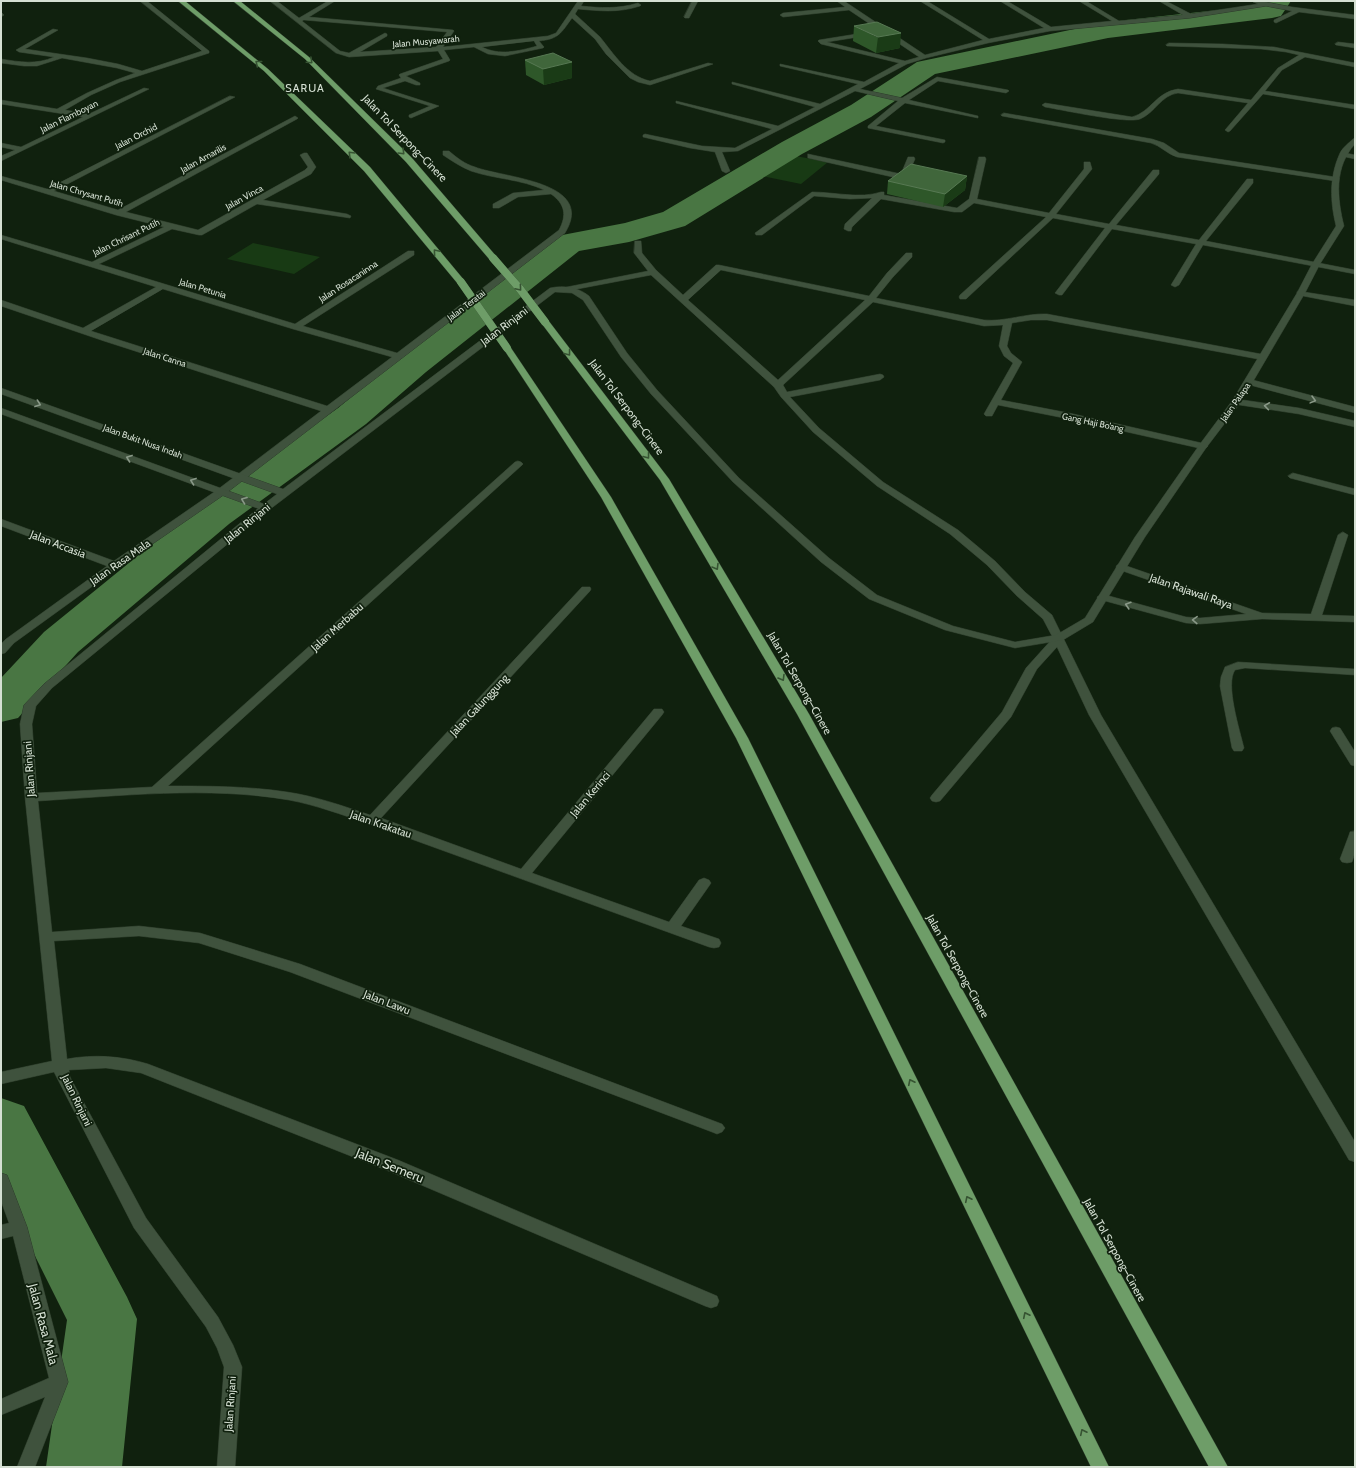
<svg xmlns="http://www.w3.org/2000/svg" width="1356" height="1468" font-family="Cabin,sans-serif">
<rect width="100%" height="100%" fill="#10210e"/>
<!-- green -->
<g fill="#183a14">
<polygon points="790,155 828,162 801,184 762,176"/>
<polygon points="253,243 320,257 294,274 227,259"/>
</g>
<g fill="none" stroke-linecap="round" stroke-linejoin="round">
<!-- river -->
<g fill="#497643" fill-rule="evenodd">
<polygon points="1267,1 1291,1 1281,16 1272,18 1108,38 935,74 871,117 802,154 685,226 629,242 579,251 426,372 366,424 229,524 78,652 18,718 1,722 1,678 44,632 199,506 338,408 400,356 557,236 625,223 663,212 782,142 851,105 917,62 1108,22 1264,5"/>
<polygon points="1,1098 24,1106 127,1297 137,1319 122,1467 46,1467 67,1320 1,1188"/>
</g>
<defs>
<g id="minor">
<path d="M140 1H147L209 51V53L120 82 91 95 65 110 89 114 144 88 149 89 1 161V156L15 150 1 147V143L21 147 83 117 1 104V100L57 109 87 93 116 80 135 73 117 68 62 58 37 66H24L1 63V59C20 62 36 65 54 57L19 52 16 50 53 29 58 30 25 49 87 58 118 64 142 71 202 51Z"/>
<path d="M270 1H277L299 18 328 1H335L309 17 453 30 454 31 443 47 548 36 556 33 578 1H584L581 6C601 8 618 9 638 3L641 5 640 6C619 13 600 11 578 9L575 14C583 22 592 29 600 37 614 54 627 76 650 81L708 63 713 64 650 85 638 82 630 78 606 54 595 39 572 18C561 33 559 39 539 41L544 47 543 48 505 56 488 54 474 47 444 50 450 60 449 61 406 76 420 83V85H416L405 81 383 88 439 106 411 118 409 117V115L430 106 376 89 378 86 401 78 399 75 400 74 443 59 438 51 349 57 336 53ZM304 20 447 32 436 47 360 52 387 36V34L385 33 349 53 340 51 302 21ZM534 41 537 46C519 51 499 56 482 47Z"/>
<polygon points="692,1 698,1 689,18 685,18 684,17"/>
<polygon points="837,1 844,1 925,55 983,40 920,1 927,1 989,39 1044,28 1000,1 1007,1 1051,27 1112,21 1079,1 1086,1 1119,21 1183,15 1159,1 1166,1 1191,14 1258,4 1253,2 1260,1 1292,7 1355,15 1355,19 1299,12 1276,23 1274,22 1274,20 1292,11 1266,6 1190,18 1050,31 988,43 926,58 907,64 860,89 902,98 937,77 1008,90 1009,91 1006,93 938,81 909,100 978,116 978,118 905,103 876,126 945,140 945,142 943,143 868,128 868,126 898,101 855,91 738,151 722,152 730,171 726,173 722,171 715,152 690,148 643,137 643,135 645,134 702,146 735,148 772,129 676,103 676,101 778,126 815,107 732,84 732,82 820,104 858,84 780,66 780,64 864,82 899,63 821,44 818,41 819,40 869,32 872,34 871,35 827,42 905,61 919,57 849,10 783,17 780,15 783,13 845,7"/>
<polygon points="1,12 4,15 1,17"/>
<polygon points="1338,42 1355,44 1355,48 1336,45 1335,44"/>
<path d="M1169 43 1223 44 1274 47 1355 63V67L1305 57 1282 70 1265 91 1355 105V109L1263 94 1230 131 1228 132 1225 130 1248 103 1178 93C1161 95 1155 113 1140 119 1127 124 1063 110 1045 107L1042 105 1045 103 1132 117C1151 112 1156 92 1178 89L1251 100 1278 68 1299 55 1286 52 1261 49 1167 46 1166 45Z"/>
<path d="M230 96 235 97 54 191 118 210 295 116 298 118 297 119 126 212 198 230 305 170 308 167 300 155 304 153H307L316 167 311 174 263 200 347 214 351 216 350 218 257 204 202 235H199L172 229 99 264 295 324 408 251H414V255L303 326 397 353 559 230C567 215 565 204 551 194L518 197 499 208H493V204L513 193 544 190C521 179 494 179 471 171 461 167 452 161 443 155V151H449C457 158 465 164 475 167 503 178 597 181 565 233L225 494 119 567 14 643 5 653 1 654V644L6 639 107 566 1 526V519L114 561 217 490 321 411 104 341 1 306V300L83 328 156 287 1 239V235L92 262 164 227 116 215 1 180V176L47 189ZM163 289 293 329 392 357 327 406 91 331Z"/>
<path d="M1004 113 1152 139 1164 143 1179 153 1335 177 1339 179 1335 181 1177 157C1167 154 1161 146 1151 143L1002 116 1001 115Z"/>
<polygon points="1341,152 1355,155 1355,159 1341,156"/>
<polygon points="808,154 901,174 908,157 914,157 915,159 907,177 900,181 897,181 897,178 808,158"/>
<path d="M979 157H985L986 159 977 199 1049 213 1084 169V162H1090L1092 169 1056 214 1109 224 1153 170H1159V174L1116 225 1199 240 1247 179H1253V183L1206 241 1355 270V274L1203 245 1179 285 1175 287 1171 285 1196 244 1112 229 1062 295H1059L1055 293 1105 228 1053 218 966 299H960L959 297 960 295 1046 217 974 203 962 212H954L881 199 852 227 851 231H848L844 229 845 224 872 198 850 199 814 196 762 235H756L755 233 812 192C834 192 860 199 881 192H884V195L957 208 969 199Z"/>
<path d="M635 241H641L642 253 656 270 683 295 716 265H719L869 296 887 273 906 253H912V257L893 277 876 298 984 320C1005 322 1026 313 1047 314L1266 355 1267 357 1263 360 1047 320H1031L1012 323 1007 346 1011 353 1022 362 1001 400 1069 413 1206 444 1208 446 1206 448 1203 449 1069 419 998 405 992 416H986L984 414 1013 363 1004 356 999 346 1003 325 984 326 873 302 783 385 787 392 880 374 883 375 884 377 880 380 790 397 819 428 883 482 958 530 995 561 1025 592 1052 615 1101 715 1355 1142V1162L1349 1160 1089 715 1057 647 1037 669 1011 717 940 801 936 802 932 801 930 798 932 795 1002 712 1026 668 1053 638 1043 619 1017 596 987 565 950 534 877 486 813 432 781 397 774 387 651 275 567 291 563 289 567 287 648 271 634 253ZM721 270 865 300 778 380 688 300Z"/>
<polygon points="1298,291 1355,300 1355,306 1298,295 1297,293"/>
<polygon points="1249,379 1355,407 1355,413 1246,384 1244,382"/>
<polygon points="1236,399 1299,408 1355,421 1355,427 1299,414 1233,404 1231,402"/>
<path d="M518 461 521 462 523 464 521 466 168 786C207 786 248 786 287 792 315 796 343 806 370 815L582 587H590L591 589 590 591 381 818 521 869 654 709H662L664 712 662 715 532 873 669 922 699 880 704 878 709 880 711 883 709 886 681 926 719 939 721 943 719 947 714 948 709 947 367 823C342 815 316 805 289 800 209 786 118 796 38 801L52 932 139 926 200 933 300 964 722 1124 725 1128 722 1132 717 1134 712 1132 290 972 199 943 139 936 54 941 67 1059C94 1054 122 1056 148 1064L398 1160 717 1296 719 1301 717 1306 711 1308 705 1306 386 1170 141 1073 106 1068 69 1070 70 1077 146 1218 218 1317 233 1345 242 1367 235 1467H217L224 1367 217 1348 206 1327 134 1228 54 1072 1 1084V1072L52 1061 25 797 20 724 24 705 44 684 261 506H269L270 508 269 510 52 688 36 706 32 724 37 793 152 787 515 462Z"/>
<polygon points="1293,473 1355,489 1355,495 1290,478 1288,476"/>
<polygon points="1343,532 1348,535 1322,615 1355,616 1355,622 1262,619 1200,624 1186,623 1098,599 1097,597 1102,594 1186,617 1200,618 1246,614 1117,569 1116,567 1117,565 1121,564 1262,613 1311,614 1338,535"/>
<path d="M1238 662 1355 669V675L1245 668 1235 670C1225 684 1240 731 1244 748L1242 751H1234L1232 748 1220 686 1221 677 1225 667Z"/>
<polygon points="1336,727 1340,728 1355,752 1355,766 1351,765 1330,731 1332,728"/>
<path d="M1355 831C1355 841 1356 853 1352 862L1347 863 1342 862 1340 859 1349 835 1350 832Z"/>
<polygon points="1,1173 7,1175 9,1180 27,1227 68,1382 35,1467 17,1467 45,1397 1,1415 1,1399 49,1378 13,1236 1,1239 1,1225 9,1223 1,1201"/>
</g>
<path id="tertiary" d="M1355 138V144C1334 167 1337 198 1344 226L1320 264 1305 293 1241 402 1206 448 1145 537 1093 622 1063 640 1015 648 945 630 869 599 821 562 733 482 651 394 621 357 583 300 572 293 555 292 269 510 265 511 1 414V408L264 504 277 494 1 394V388L283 489 550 288C564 285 578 287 589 296L627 353 657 390 739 478 829 558 877 595 953 626 1015 642 1056 635 1085 618 1135 537 1200 444 1232 401 1297 293 1312 264 1336 226C1330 201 1329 177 1340 153 1343 147 1349 143 1353 139Z"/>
<g id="motorway">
<polygon points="178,1 185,1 268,69 370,167 464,280 464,284 458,284 364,171 264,71"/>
<polygon points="233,1 240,1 309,57 412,158 496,256 496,260 490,260 406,162 305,59"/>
<polygon points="545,319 548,320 669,479 809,714 1228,1467 1209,1467 797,714 660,480 542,324 541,322 542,320"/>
<polygon points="507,345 511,348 611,497 748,738 1109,1467 1091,1467 736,738 601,497 503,348"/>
</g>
</defs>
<!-- minor casing -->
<use href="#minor" stroke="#2c3c2a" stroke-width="1"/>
<!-- tertiary casing -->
<use href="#tertiary" stroke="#2c3c2a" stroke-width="1"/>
<!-- motorway casing -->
<use href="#motorway" stroke="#2c3c2a" stroke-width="1"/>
<!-- minor -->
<use href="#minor" fill="#3f523d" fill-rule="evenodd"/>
<!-- tertiary -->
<use href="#tertiary" fill="#3f523d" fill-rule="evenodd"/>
<!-- motorway -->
<use href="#motorway" fill="#6e9d68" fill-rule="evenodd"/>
<defs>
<g id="motorway-bridge">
<polyline points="493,258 520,289 545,322"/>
<polyline points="461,282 507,348"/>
</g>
</defs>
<!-- motorway-bridge casing -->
<use href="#motorway-bridge" stroke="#2c3c2a" stroke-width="8" stroke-linecap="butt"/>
<!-- motorway-bridge -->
<use href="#motorway-bridge" stroke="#6e9d68" stroke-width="8"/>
</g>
<!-- wall -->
<g fill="#2e5729">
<polygon points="854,26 900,48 876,53 853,41"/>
<polygon points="525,60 572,78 544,85 526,75"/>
<polygon points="967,176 965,190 943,207 887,194 888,181"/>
</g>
<!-- shaded-wall -->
<g fill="#1a3b16">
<polygon points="901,33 900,48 876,53 878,37"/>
<polygon points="572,62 572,78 544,85 543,69"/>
<polygon points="967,176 965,190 943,207 945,194"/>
</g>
<!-- building -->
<g fill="#40663b" stroke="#577953">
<polygon points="877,22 901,33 878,37 854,26"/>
<polygon points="553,53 572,62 543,69 525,60"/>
<polygon points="911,164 967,176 945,194 888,181"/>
</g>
<!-- one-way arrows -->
<defs><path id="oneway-chevron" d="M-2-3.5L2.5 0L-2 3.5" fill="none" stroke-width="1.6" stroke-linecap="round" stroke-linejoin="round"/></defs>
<g stroke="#365332">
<use href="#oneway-chevron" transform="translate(310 61) rotate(43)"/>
<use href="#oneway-chevron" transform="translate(258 63) rotate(-141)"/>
<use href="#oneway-chevron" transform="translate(402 152) rotate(45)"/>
<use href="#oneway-chevron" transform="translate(351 154) rotate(-135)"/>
<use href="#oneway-chevron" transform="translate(436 252) rotate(-130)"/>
<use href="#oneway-chevron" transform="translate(519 288) rotate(50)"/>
<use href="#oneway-chevron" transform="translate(568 353) rotate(53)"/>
<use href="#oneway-chevron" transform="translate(647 456) rotate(53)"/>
<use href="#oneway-chevron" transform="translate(716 567) rotate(59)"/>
<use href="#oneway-chevron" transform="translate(782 678) rotate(59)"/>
<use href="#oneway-chevron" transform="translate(911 1082) rotate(-116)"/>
<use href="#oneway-chevron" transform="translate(968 1199) rotate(-116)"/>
<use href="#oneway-chevron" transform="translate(1026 1315) rotate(-116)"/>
<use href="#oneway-chevron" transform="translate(1083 1432) rotate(-116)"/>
</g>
<g stroke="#8a9988">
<use href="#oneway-chevron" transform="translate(1313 400) rotate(15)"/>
<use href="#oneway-chevron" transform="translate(38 404) rotate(20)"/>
<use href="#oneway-chevron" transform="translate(1267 406) rotate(-172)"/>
<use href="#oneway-chevron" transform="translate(129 458) rotate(-160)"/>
<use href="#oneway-chevron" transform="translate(193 481) rotate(-160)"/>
<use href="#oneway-chevron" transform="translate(244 500) rotate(-159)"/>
<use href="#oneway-chevron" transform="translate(1128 605) rotate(-163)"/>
<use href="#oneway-chevron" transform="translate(1195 620) rotate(-178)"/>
</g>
<g text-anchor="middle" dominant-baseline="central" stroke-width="3.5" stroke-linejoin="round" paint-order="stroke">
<!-- far-street labels -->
<g font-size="9" fill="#d5e0d3" stroke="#10210e">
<text transform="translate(426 41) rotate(-5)">Jalan Musyawarah</text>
<text transform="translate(69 116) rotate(-26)">Jalan Flamboyan</text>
<text transform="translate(136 136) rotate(-27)">Jalan Orchid</text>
<text transform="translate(203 158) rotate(-29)">Jalan Amarilis</text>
<text transform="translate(87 193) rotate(16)">Jalan Chrysant Putih</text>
<text transform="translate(244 197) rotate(-29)">Jalan Vinca</text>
<text transform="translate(126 237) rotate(-26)">Jalan Chrisant Putih</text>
<text transform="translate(348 281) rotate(-33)">Jalan Rosacaninna</text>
<text transform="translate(203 288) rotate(17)">Jalan Petunia</text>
<text transform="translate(466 305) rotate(-37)">Jalan Teratai</text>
<text transform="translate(165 357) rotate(18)">Jalan Canna</text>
<text transform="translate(1235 402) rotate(-55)">Jalan Palapa</text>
<text transform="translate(1093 422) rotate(12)">Gang Haji Bo’ang</text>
<text transform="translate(143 441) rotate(20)">Jalan Bukit Nusa Indah</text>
</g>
<!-- far-quarter labels -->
<g font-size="11" letter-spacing="1" fill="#d5e0d3" stroke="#10210e">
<text x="305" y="88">SARUA</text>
</g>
<!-- street labels -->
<g font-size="11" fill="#d5e0d3" stroke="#10210e">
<text transform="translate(405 138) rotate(46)">Jalan Tol Serpong–Cinere</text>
<text transform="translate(504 326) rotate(-37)">Jalan Rinjani</text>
<text transform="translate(627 407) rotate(53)">Jalan Tol Serpong–Cinere</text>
<text transform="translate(247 523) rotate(-39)">Jalan Rinjani</text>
<text transform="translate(58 544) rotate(21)">Jalan Accasia</text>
<text transform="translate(120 562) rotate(-35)">Jalan Rasa Mala</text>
<text transform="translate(1191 591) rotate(19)">Jalan Rajawali Raya</text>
<text transform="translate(337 627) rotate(-42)">Jalan Merbabu</text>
<text transform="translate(800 683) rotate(60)">Jalan Tol Serpong–Cinere</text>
<text transform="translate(479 705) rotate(-47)">Jalan Galunggung</text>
<text transform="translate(29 769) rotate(-94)">Jalan Rinjani</text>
<text transform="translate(590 794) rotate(-50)">Jalan Kerinci</text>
<text transform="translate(381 824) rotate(19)">Jalan Krakatau</text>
<text transform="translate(958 966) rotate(61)">Jalan Tol Serpong–Cinere</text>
<text transform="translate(387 1002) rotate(21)">Jalan Lawu</text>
<text transform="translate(77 1100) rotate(64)">Jalan Rinjani</text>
<text transform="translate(1115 1250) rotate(61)">Jalan Tol Serpong–Cinere</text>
<text transform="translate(230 1404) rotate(-86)">Jalan Rinjani</text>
</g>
<!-- near-street labels -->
<g font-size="13" fill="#d5e0d3" stroke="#10210e">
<text transform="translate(390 1165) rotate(22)">Jalan Semeru</text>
<text transform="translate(44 1324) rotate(75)">Jalan Rasa Mala</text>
</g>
</g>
<!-- border -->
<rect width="1356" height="1468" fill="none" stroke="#d5e0d3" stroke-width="4"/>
</svg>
